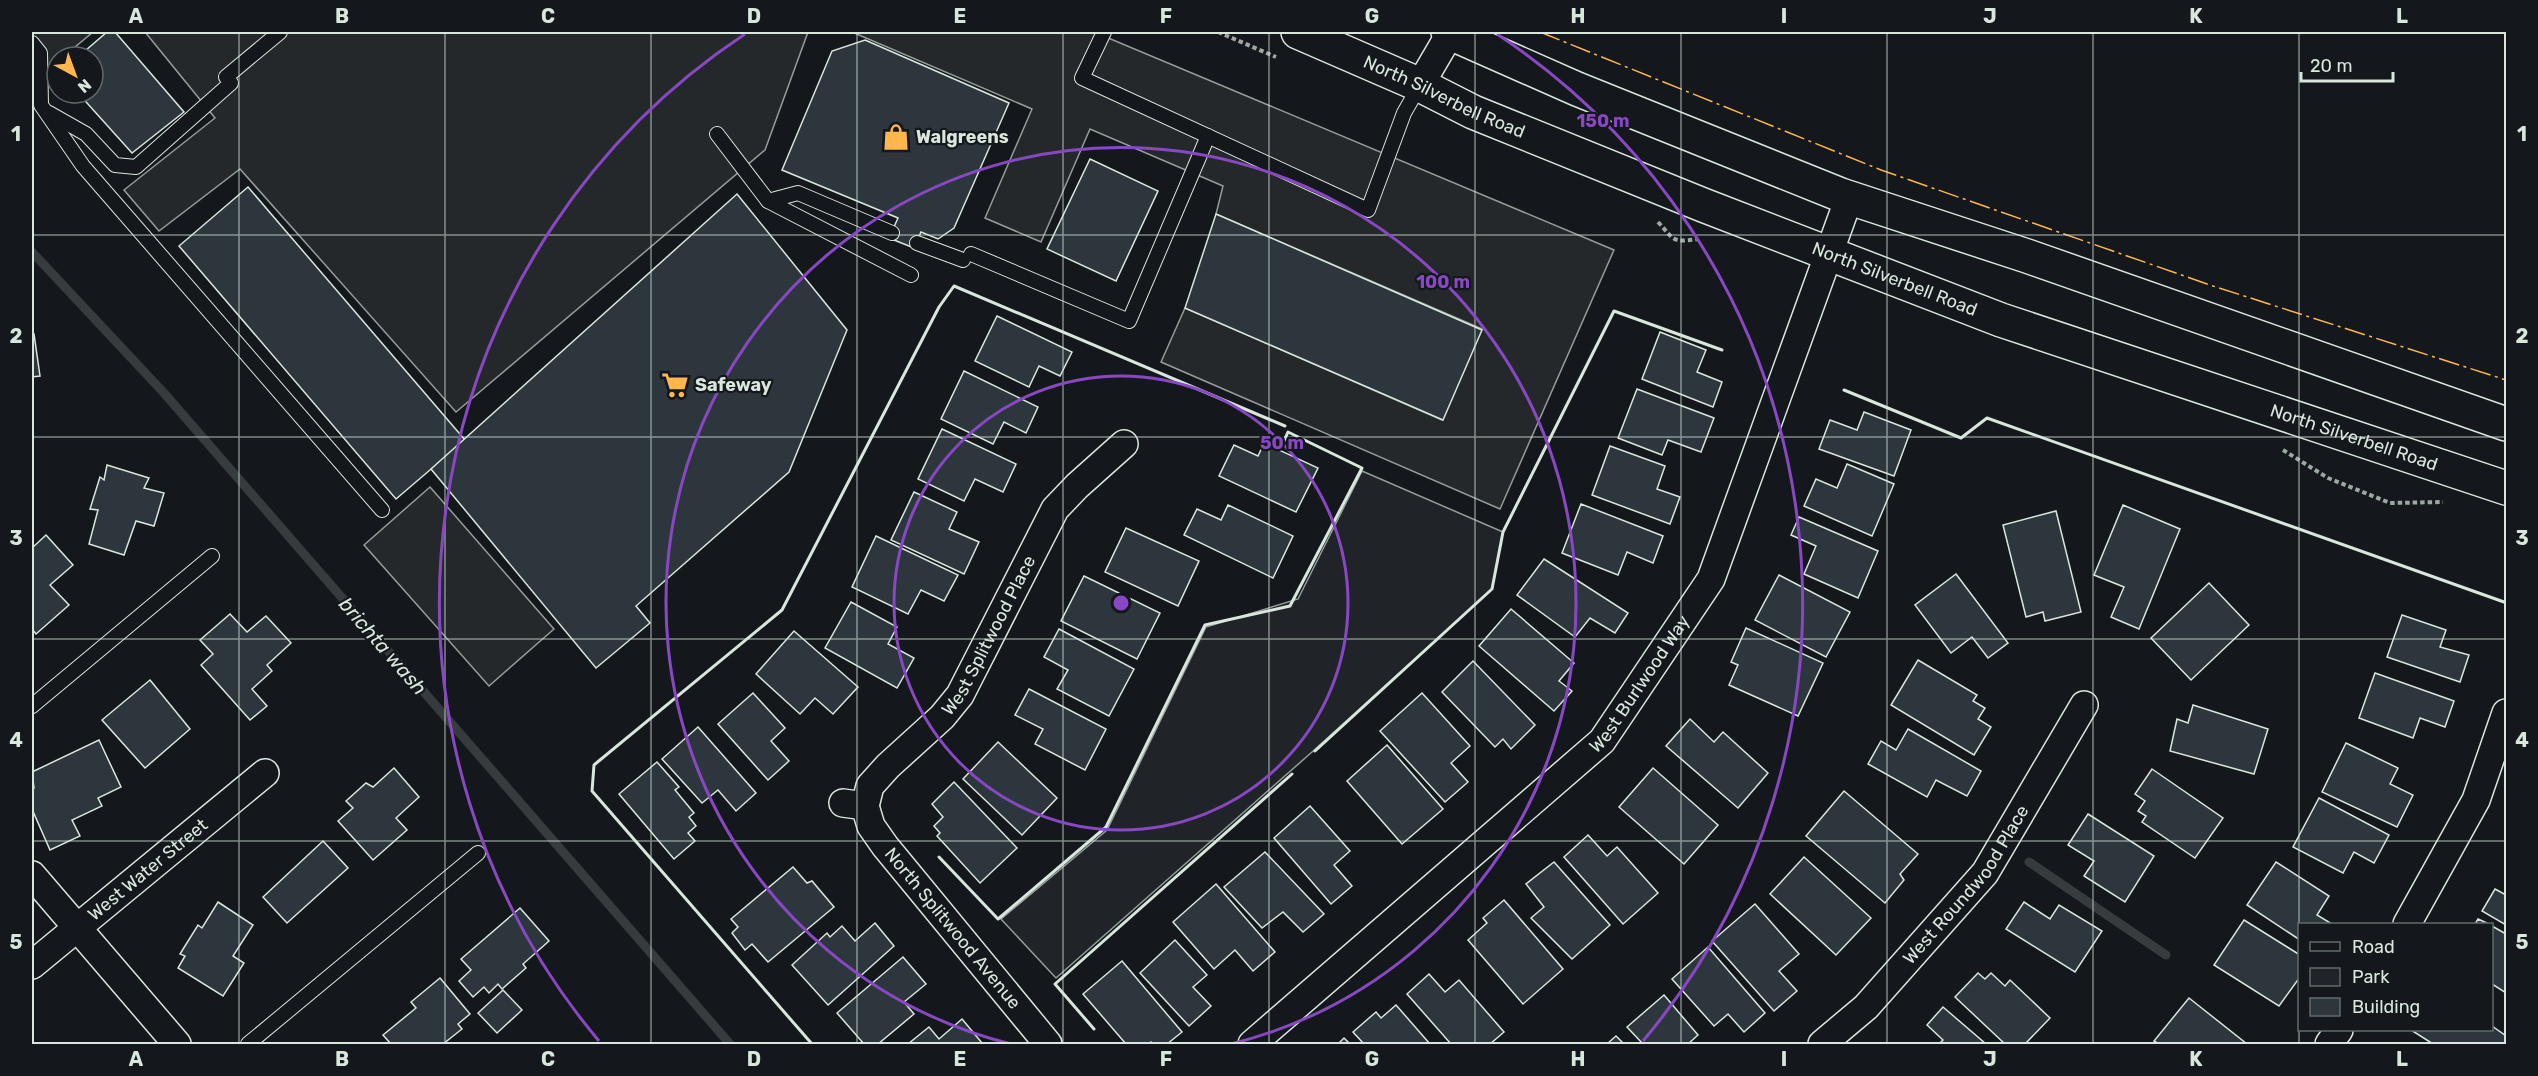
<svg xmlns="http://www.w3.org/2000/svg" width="2538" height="1076" font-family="Rubik,sans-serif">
<rect width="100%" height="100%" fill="#14181c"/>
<!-- green -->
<polygon fill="#202428" stroke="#939e99" stroke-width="1.5" points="1362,471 1503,532 1492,589 1312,752 1056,978 1001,919 1107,830 1206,627 1298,599"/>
<!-- parking -->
<g fill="#24282b" stroke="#939e99" stroke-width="1.5">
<polygon points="32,32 93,32 63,57 57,57 57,62 49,69 32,51"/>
<polygon points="145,32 808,32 765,150 456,412 240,169 159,231 124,190 215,118"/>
<polygon points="852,32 1094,32 1614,250 1500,509 1161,362 1185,308 1442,420 1482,329 1216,214 1223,186 1090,129 1041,242 985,218 1032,109"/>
<polygon points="430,487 554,629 489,686 364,545"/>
</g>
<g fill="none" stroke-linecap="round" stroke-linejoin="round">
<!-- stream -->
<g stroke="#363b3e" stroke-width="9">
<polyline points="32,252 164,393 730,1044"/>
<polyline points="2029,862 2166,955"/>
</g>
</g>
<!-- building -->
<g fill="#2c363c" stroke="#d8e6dc" stroke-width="1.5">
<polygon points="107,32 115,32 184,112 132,153 78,93 93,93 93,57 78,57"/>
<polygon points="865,40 1009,103 954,228 938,239 921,232 914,248 889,238 898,218 782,170 832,51"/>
<polygon points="1090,159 1158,191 1116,281 1047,249"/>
<polygon points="248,187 465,440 396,499 179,246"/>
<polygon points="737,194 847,330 789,472 636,606 650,623 596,668 431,469"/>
<polygon points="1216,214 1482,330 1443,420 1185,308"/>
<polygon points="997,316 1072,352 1060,376 1039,366 1029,387 975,361"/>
<polygon points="1660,332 1706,350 1697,372 1722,382 1713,407 1642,379"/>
<polygon points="32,334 34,334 40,376 32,377"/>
<polygon points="964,371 1038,407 1026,433 1004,422 993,444 941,419"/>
<polygon points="1637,389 1714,418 1701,452 1668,440 1662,455 1618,438"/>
<polygon points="1864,412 1911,430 1894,476 1819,449 1830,420 1857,430"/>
<polygon points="942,429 1016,464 1003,492 975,479 964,501 918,479"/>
<polygon points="1264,443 1318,468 1296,512 1219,476 1234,445 1258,456"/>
<polygon points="1610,446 1665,466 1657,489 1680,497 1670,524 1592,495"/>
<polygon points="1847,464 1894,484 1872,536 1804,506 1816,479 1837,488"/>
<polygon points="107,465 149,478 144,488 164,493 154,526 136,521 124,555 89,544 98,510 90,509 100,477 104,480"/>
<polygon points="914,492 957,512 949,529 979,542 964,574 891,540"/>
<polygon points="1581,504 1663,536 1653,563 1627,552 1618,575 1562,553"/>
<polygon points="1228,505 1293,536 1273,578 1184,535 1197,509 1221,520"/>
<polygon points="2123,505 2180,529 2139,629 2111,617 2124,587 2094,575"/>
<polygon points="2056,511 2081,612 2045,621 2043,612 2026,617 2003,525"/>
<polygon points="1799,517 1878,551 1858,598 1804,574 1816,546 1791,535"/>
<polygon points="1126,528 1199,561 1178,606 1105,572"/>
<polygon points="46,535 73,565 50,585 69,605 36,634 32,629 32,548"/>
<polygon points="876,536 958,575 944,601 921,590 908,614 852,587"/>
<polygon points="1544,559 1628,613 1615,633 1590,618 1575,637 1517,595"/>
<polygon points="1956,574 2008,643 1988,658 1972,637 1951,653 1915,605"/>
<polygon points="1779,575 1850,612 1826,657 1755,620"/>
<polygon points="1084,576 1160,613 1137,659 1061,621"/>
<polygon points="2209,583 2249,625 2191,680 2151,638"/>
<polygon points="851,602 897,627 888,644 914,658 897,688 825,648"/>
<polygon points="1511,609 1574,663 1559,681 1572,691 1554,711 1479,646"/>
<polygon points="230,614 247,632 266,616 291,643 267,665 272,671 252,689 267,706 250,720 201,665 213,654 200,640"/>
<polygon points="2402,615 2446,630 2440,647 2469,655 2460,682 2387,657"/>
<polygon points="1746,628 1823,663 1798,716 1729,685 1738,665 1731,662"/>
<polygon points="1059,629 1134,669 1109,716 1057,689 1068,670 1044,657"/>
<polygon points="794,631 858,687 833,714 815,698 800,714 756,674"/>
<polygon points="1918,660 1977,695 1973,701 1985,708 1978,719 1991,727 1974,755 1891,705"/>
<polygon points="1473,661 1535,725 1511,749 1503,739 1495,747 1442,692"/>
<polygon points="2375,673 2454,701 2445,727 2420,718 2413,738 2359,718"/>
<polygon points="150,680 190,729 145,768 102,720"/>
<polygon points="1029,689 1106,729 1085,770 1035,744 1043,729 1015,715"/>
<polygon points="753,693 785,728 771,741 789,761 768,780 718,724"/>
<polygon points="1422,693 1470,746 1451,763 1468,782 1445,802 1380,731"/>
<polygon points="2193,705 2268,729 2254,774 2170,751 2177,719 2188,723"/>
<polygon points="1690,719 1714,742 1723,732 1768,773 1738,808 1666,746"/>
<polygon points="698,727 756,793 736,811 718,790 702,803 662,759"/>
<polygon points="1908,729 1981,771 1967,796 1936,780 1927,797 1868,764 1881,741 1896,750"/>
<polygon points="99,740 121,787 98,798 102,806 72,820 80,836 50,850 32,809 32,789 34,788 32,772"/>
<polygon points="998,742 1057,798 1022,835 963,779"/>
<polygon points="2346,743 2398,768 2390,784 2413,795 2397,827 2322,792"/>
<polygon points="1387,745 1443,809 1402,844 1347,781"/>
<polygon points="657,762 679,787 675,790 694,813 689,817 696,826 688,833 695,841 674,859 619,794"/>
<polygon points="394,768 419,797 396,818 407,830 373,860 338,821 353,808 346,801 366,783 373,787"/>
<polygon points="1653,768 1718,825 1684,864 1619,807"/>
<polygon points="2152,769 2223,818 2195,858 2142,822 2146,816 2138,811 2145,801 2135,794"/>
<polygon points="954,782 1017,848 980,883 937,836 940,833 934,826 943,817 932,804"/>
<polygon points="1844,791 1918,854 1900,874 1904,880 1885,903 1806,836"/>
<polygon points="2319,798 2389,835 2374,863 2354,852 2343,873 2293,847"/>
<polygon points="1310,806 1350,851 1334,865 1352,886 1331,904 1274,838"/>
<polygon points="2088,814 2154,856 2125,902 2084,876 2094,861 2068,845"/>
<polygon points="1588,835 1607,856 1617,847 1658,893 1623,924 1564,857"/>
<polygon points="323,841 348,868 287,923 263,897"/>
<polygon points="1265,852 1324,914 1303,932 1283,912 1262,928 1224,887"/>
<polygon points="1804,857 1871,918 1836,955 1770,894"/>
<polygon points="1554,862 1610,925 1572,959 1531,918 1544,907 1526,884"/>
<polygon points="2276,862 2329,896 2317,915 2332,924 2300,924 2300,940 2247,905"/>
<polygon points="793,867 807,883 812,881 834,907 768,962 752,944 745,950 732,933 738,927 731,919"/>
<polygon points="1216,884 1275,952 1253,971 1235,950 1214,969 1173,922"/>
<polygon points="2495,889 2506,895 2506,925 2482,911"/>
<polygon points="1504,900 1563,969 1523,1004 1468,940 1487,923 1483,918"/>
<polygon points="218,902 253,925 233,956 244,963 223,996 178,968 185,956 180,954 198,925 202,928"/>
<polygon points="2024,902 2050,919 2059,905 2102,931 2075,972 2006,929"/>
<polygon points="1755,904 1799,954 1779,971 1797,991 1774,1011 1712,941"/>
<polygon points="520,908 549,941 523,964 526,968 502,989 498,984 489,993 484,987 473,997 459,981 471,970 461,959"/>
<polygon points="2478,919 2489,924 2475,924"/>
<polygon points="2244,920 2300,955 2300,977 2279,1006 2214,965"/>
<polygon points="875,923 894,946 828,1005 792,965 827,933 830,937 842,926 855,941"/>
<polygon points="2492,926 2506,934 2506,993 2492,984"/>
<polygon points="1175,940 1207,975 1193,987 1211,1006 1189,1026 1140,973"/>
<polygon points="1708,947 1765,1013 1744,1032 1728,1014 1714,1026 1672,979"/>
<polygon points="903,957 926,984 904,1002 914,1014 878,1044 864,1044 837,1013"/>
<polygon points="1122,961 1182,1032 1167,1044 1153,1044 1151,1042 1148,1044 1126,1044 1083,994"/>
<polygon points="1978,973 1985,979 1991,973 2005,986 2010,980 2050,1018 2025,1044 2005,1044 1955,997"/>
<polygon points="1429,974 1445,992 1459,980 1504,1032 1490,1044 1451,1044 1407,994"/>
<polygon points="440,978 470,1014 458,1024 462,1029 443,1044 391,1044 383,1035 416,1008 411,1002"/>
<polygon points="503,990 522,1010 497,1033 478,1013"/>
<polygon points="1664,995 1698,1035 1688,1044 1643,1044 1627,1027"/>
<polygon points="2189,998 2247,1044 2159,1044 2154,1041"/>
<polygon points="1396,1005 1430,1044 1364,1044 1353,1032 1376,1012 1381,1018"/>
<polygon points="1943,1007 1986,1044 1939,1044 1943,1040 1927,1025"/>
<polygon points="962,1019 982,1043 981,1044 908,1044 929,1027 939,1039"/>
<polygon points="2492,1026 2506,1036 2506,1044 2433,1044 2411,1030 2492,1030"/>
<polygon points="1616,1036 1624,1044 1607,1044"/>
<polygon points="1344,1038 1350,1044 1338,1044"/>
</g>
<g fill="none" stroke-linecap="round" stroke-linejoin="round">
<defs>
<g id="service">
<polyline points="1104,32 1082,78 1368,210 1404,113 1420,85"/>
<polyline points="32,43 40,53 41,105 83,166 382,510"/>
<polyline points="226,77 280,32"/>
<polyline points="49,113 86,134 115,165 136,167 231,83"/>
<polyline points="717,134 768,201 911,275"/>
<polyline points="768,201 798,193 892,233"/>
<polyline points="917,243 963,260"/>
<polyline points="971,254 1129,321 1208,136"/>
<polyline points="32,706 212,556"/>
<polyline points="248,1044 478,853"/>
</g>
<g id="minor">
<polyline points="1420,85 1451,32"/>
<path id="s1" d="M843 803 865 806 870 786 888 766 942 717 960 695 1055 509 1077 486 1124 444"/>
<path id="s2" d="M865 806 871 826 885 846 1048 1044"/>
<polyline points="32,875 177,1044"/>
<polyline points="2407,924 2476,800 2506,713"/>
<path id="s3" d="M32 965 265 773"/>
<path id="s4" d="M1252 1044 1602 741 1711 579 1849 198"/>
<path id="s5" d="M1822 1044 1866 1007 1985 873 2084 705"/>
<polyline points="2329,1044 2339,1030"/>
</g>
<g id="secondary">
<path id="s6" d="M1298 32 1420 85 1473 112 1703 205 2001 320 2506 488"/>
<polyline points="1448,32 1577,89 1841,195 2027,256 2506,424"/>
</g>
</defs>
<!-- service casing -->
<use href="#service" stroke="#d8e6dc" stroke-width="16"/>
<!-- minor casing -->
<use href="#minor" stroke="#d8e6dc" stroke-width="30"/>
<!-- secondary casing -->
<use href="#secondary" stroke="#d8e6dc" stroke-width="36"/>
<!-- path -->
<g stroke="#9da8a2" stroke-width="4" stroke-dasharray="4.5 3" stroke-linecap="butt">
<polyline points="1218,32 1276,57"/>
<path d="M1658 222C1675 240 1671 243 1698 239"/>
<polyline points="2283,450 2328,478 2390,503 2443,502"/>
</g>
<!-- service -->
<use href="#service" stroke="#14181c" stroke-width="14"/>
<!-- minor -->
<use href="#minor" stroke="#14181c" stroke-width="27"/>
<!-- secondary -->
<use href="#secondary" stroke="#14181c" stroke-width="33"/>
<!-- wall -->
<g stroke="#d8e6dc" stroke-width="3">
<polyline points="1844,390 1961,438 1987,418 2504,602"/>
<polyline points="1315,751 1492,589 1503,532 1614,311 1722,350"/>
<polyline points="939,857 998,919 1106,827 1205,625 1290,606 1362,468 1288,432 1283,443"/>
<polyline points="1094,1029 1055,984 1292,774"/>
<polyline points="812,1044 592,791 594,765 782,610 939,307 954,286 1285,426"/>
</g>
<!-- power -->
<polyline stroke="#ffb74d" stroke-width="1.5" stroke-dasharray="21 4.5 3 4.5" stroke-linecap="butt" points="1540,32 1881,170 2213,286 2506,380"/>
</g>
<!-- grid -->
<path fill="none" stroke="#d8e6dc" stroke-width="1.5" stroke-opacity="0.55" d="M239 32V1044M445 32V1044M651 32V1044M857 32V1044M1063 32V1044M1269 32V1044M1475 32V1044M1681 32V1044M1887 32V1044M2093 32V1044M2299 32V1044M32 235H2506M32 437H2506M32 639H2506M32 841H2506"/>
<!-- distance rings -->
<g fill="none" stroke="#8948c3" stroke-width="3">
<circle cx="1121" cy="603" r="227"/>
<path d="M1011 1044A455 455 0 1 1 1231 1044"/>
<path d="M599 1041A682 682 0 0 1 745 34M1497 34A682 682 0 0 1 1643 1041"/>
</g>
<!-- icons -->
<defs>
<symbol id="shop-bare" viewBox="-9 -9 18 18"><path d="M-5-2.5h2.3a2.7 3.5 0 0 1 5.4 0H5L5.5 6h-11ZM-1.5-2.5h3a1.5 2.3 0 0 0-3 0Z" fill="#ffb74d" stroke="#14181c" stroke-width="2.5" paint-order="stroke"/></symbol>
<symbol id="supermarket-bare" viewBox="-9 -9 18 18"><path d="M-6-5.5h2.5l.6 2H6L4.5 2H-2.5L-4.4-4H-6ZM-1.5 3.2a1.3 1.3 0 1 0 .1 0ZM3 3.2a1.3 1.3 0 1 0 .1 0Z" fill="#ffb74d" stroke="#14181c" stroke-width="2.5" paint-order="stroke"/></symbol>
</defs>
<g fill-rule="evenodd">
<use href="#shop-bare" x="877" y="118" width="38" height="38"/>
<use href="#supermarket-bare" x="656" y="366" width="38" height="38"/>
</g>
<g text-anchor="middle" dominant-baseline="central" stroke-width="4.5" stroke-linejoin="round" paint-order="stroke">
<!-- street labels -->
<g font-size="18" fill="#d8e6dc" stroke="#14181c">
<text stroke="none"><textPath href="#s6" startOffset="160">North Silverbell Road</textPath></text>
<text stroke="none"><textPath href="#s6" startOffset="646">North Silverbell Road</textPath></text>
<text stroke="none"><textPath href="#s6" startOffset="1132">North Silverbell Road</textPath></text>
<text stroke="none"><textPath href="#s1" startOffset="237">West Splitwood Place</textPath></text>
<text stroke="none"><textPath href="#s4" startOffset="531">West Burlwood Way</textPath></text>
<text stroke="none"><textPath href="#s3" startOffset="150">West Water Street</textPath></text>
<text stroke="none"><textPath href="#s5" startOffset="216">West Roundwood Place</textPath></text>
<text stroke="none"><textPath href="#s2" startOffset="152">North Splitwood Avenue</textPath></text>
</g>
<!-- poi labels -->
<g font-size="18" font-weight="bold" fill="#d8e6dc" stroke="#14181c" text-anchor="start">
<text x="916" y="137">Walgreens</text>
<text x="695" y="385">Safeway</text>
</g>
<!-- water labels -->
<g font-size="20" font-style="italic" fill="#d8e6dc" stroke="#14181c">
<text transform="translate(383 646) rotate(49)">brichta wash</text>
</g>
</g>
<circle cx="1121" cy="603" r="9" fill="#8948c3" stroke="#14181c" stroke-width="3"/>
<g font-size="18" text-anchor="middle" font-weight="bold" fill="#8948c3" stroke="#14181c" stroke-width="4.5" stroke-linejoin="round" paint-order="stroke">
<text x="1603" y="127">150 m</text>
<text x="1443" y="288">100 m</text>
<text x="1282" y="449">50 m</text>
</g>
<!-- border -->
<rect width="2538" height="1076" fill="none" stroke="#14181c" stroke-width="66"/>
<!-- legend -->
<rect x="2298" y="923" width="195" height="108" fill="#14181c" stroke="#626a69" stroke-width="1.5"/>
<rect x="2310" y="942" width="30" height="9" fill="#14181c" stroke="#626a69" stroke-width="1.5"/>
<text x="2352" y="953" font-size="18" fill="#d8e6dc">Road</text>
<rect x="2310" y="968" width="30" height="18" fill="#202428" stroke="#626a69" stroke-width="1.5"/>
<text x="2352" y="983" font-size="18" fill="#d8e6dc">Park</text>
<rect x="2310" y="998" width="30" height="18" fill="#2c363c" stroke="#626a69" stroke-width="1.5"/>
<text x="2352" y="1013" font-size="18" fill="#d8e6dc">Building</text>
<!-- north arrow -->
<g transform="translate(75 75) rotate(139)"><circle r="28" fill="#14181c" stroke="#626a69" stroke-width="1.5"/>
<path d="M0-4.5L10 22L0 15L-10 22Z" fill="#ffb74d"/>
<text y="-9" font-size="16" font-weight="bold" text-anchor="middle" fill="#d8e6dc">N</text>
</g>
<!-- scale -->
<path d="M2301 72v9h92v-9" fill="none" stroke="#d8e6dc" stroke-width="3"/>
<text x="2310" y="72" font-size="18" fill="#d8e6dc" stroke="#14181c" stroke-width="4.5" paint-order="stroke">20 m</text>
<rect x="33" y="33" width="2472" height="1010" fill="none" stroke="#d8e6dc" stroke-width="2"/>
<g font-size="20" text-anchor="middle" font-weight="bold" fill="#d8e6dc">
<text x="136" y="23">A</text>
<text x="342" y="23">B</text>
<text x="548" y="23">C</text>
<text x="754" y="23">D</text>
<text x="960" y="23">E</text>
<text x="1166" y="23">F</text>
<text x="1372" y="23">G</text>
<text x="1578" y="23">H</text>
<text x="1784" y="23">I</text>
<text x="1990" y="23">J</text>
<text x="2196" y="23">K</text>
<text x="2402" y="23">L</text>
<text x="16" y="141">1</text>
<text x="2522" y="141">1</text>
<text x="16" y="343">2</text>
<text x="2522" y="343">2</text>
<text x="16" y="545">3</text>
<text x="2522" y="545">3</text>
<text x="16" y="747">4</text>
<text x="2522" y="747">4</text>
<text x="16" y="949">5</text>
<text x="2522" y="949">5</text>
<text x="136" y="1066">A</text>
<text x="342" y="1066">B</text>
<text x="548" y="1066">C</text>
<text x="754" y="1066">D</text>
<text x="960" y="1066">E</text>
<text x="1166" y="1066">F</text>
<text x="1372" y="1066">G</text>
<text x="1578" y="1066">H</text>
<text x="1784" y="1066">I</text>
<text x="1990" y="1066">J</text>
<text x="2196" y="1066">K</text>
<text x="2402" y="1066">L</text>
</g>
</svg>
